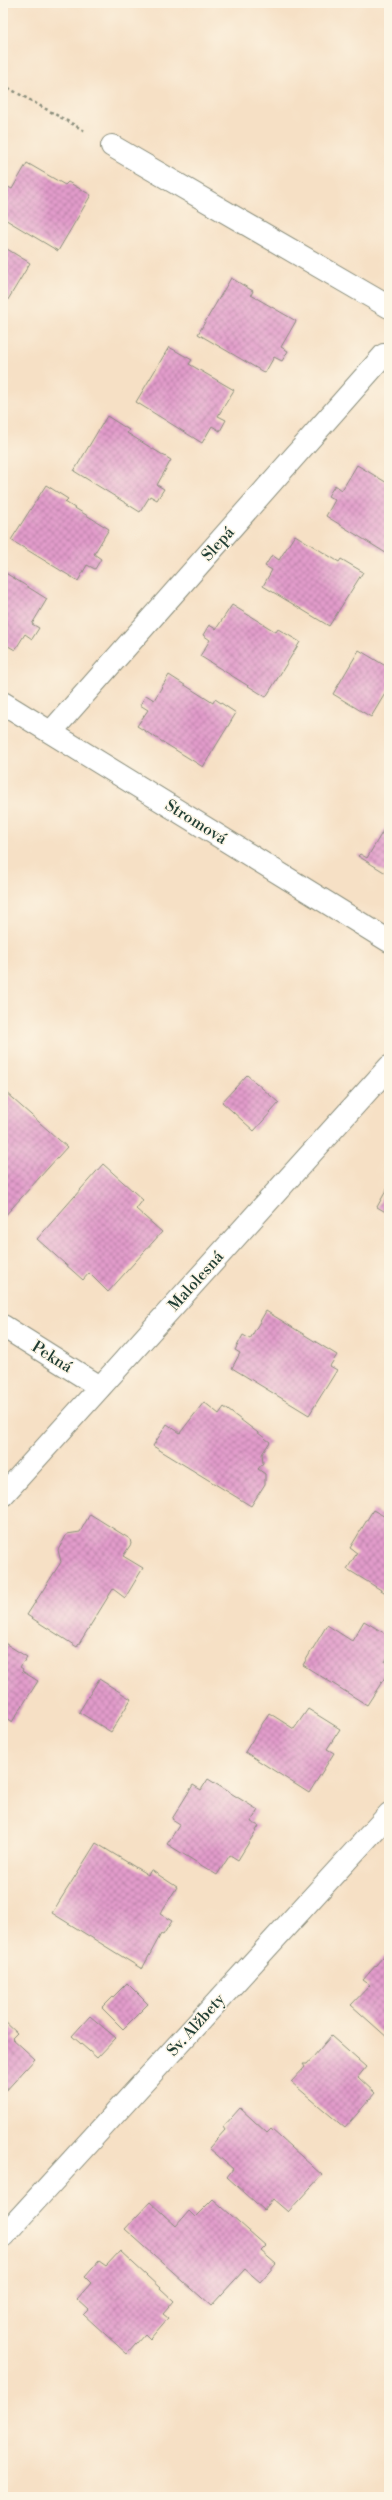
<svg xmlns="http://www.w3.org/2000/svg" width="392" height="2500" font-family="'Libre Bodoni',serif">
<defs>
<pattern id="building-cross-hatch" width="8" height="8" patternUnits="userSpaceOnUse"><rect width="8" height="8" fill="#e29bcb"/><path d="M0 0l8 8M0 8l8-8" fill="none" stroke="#b780a6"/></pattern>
</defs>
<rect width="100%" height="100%" fill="#fcf5e5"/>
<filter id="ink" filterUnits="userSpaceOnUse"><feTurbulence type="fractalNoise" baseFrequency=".025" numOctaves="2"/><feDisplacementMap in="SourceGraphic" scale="8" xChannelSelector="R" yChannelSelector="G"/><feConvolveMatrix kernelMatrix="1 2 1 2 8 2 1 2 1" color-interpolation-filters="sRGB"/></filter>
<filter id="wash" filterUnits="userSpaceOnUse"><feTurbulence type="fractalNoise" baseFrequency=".012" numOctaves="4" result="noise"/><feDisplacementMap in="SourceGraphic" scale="16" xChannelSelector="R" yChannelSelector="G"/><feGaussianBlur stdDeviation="0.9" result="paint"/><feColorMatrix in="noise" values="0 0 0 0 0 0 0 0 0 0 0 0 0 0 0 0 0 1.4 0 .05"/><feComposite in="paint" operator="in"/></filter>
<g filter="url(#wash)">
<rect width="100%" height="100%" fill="#f6e0c5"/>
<g id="blocks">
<!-- building -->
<g fill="url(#building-cross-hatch)">
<polygon points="27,163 65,185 68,182 91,195 58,251 3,218 3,203 5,199 3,197 3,187 4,185 12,189"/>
<polygon points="7,249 30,263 3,308 3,253"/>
<polygon points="231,278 253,291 251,295 296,321 281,347 288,351 282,361 274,357 265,373 198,334"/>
<polygon points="169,347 192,360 189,364 234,390 218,416 226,420 220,431 212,426 202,443 136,402"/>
<polygon points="107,416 129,430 127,433 171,460 157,485 164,489 157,500 150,496 140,512 74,471"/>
<polygon points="357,465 389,484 389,555 326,516 335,500 328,496 335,485 342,490"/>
<polygon points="46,485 68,499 65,502 109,529 94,554 101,559 95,569 87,565 78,581 11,540"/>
<polygon points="295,535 339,562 341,559 363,572 329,626 263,586 272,570 265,566 272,555 279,560"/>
<polygon points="3,566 6,568 4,572 47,599 32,624 39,628 32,639 25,634 15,650 3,643"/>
<polygon points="232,605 276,632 278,629 300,642 266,697 200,656 210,640 203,635 209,625 216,629"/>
<polygon points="359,650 389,668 389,687 371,717 333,694"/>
<polygon points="169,675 213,703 215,699 236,713 203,767 137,726 148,710 140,705 146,695 154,700"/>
<polygon points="389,821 389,875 358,856 360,854 367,858"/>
<polygon points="247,1075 279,1103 254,1131 222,1102"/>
<polygon points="4,1091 67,1147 3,1218 3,1092"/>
<polygon points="103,1164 143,1200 136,1209 162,1232 108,1292 89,1273 83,1280 37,1239"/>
<polygon points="387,1189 389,1191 389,1214 377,1207"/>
<polygon points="266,1311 337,1355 330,1366 337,1370 309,1415 232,1368 240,1353 235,1350 243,1335 250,1339"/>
<polygon points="204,1402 219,1414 224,1407 270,1442 262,1454 263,1463 258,1469 265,1474 265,1484 251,1506 153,1446 167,1424 180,1433"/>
<polygon points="373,1510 389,1519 389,1595 347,1569 357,1553 350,1548"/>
<polygon points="90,1514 130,1539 131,1544 123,1556 143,1568 125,1598 113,1589 77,1647 27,1615 61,1562 58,1550 67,1534 80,1532"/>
<polygon points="364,1621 389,1636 389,1655 385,1662 389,1665 389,1671 367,1705 303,1665 327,1625 352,1641"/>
<polygon points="3,1642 27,1657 20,1667 23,1669 22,1671 38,1681 12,1722 3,1716"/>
<polygon points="99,1679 131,1699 111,1732 79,1712"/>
<polygon points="308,1709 340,1729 327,1749 334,1753 309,1793 245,1752 269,1713 294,1729"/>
<polygon points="208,1779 258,1810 251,1822 259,1826 238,1860 230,1855 217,1875 167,1844 180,1824 172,1819 193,1785 201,1790"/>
<polygon points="96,1843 148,1875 151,1870 177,1887 160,1914 172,1921 163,1935 161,1934 142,1969 52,1913"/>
<polygon points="389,1950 389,2039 351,2005 370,1985 363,1980"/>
<polygon points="127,1983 148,2004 123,2029 102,2008"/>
<polygon points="90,2016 116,2038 97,2058 72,2036"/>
<polygon points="3,2020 17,2033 12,2038 35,2059 3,2094"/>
<polygon points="331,2036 366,2067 358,2077 375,2093 345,2128 291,2082 305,2067 303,2064 307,2064"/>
<polygon points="240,2108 267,2133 271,2129 322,2175 288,2212 273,2199 264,2210 227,2177 233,2169 209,2148 225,2130 223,2127"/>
<polygon points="213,2199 266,2246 261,2251 276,2264 260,2282 245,2269 211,2306 125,2229 150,2202 176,2226 189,2211 195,2217"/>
<polygon points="120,2251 174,2301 163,2314 168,2318 150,2339 145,2334 127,2354 84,2315 89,2310 77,2299 91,2283 85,2277 99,2261 106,2266"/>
</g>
</g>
</g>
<g filter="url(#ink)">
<use href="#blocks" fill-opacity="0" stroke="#8a8e7c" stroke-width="1"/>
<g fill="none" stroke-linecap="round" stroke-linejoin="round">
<defs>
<g id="minor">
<polyline points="112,146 389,307"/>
<polyline points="3,703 389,941"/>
<polyline points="51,732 384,355"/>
<polyline points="3,1326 100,1387"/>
<polyline points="3,1495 389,1067"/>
<polyline points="3,2236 389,1814"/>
</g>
</defs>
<!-- minor casing -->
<use href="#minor" stroke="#8a8e7c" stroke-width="24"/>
<!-- path -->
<polyline stroke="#8a8e7c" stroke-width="2.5" stroke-dasharray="3 3" stroke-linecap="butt" points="3,85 85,131"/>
<!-- minor -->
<use href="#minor" stroke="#fff" stroke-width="22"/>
</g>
</g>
<g text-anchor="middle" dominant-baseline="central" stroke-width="3" stroke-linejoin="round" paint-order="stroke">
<!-- street labels -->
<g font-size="16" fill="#1f3d34" stroke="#fcf5e5">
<text transform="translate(218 544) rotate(-48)">Slepá</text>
<text transform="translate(196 822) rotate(32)">Stromová</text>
<text transform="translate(196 1281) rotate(-48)">Malolesná</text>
<text transform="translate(52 1357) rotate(32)">Pekná</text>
<text transform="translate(196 2025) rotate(-48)">Sv. Alžbety</text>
</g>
</g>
<!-- margin -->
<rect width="392" height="2500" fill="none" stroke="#fcf5e5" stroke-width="16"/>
</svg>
